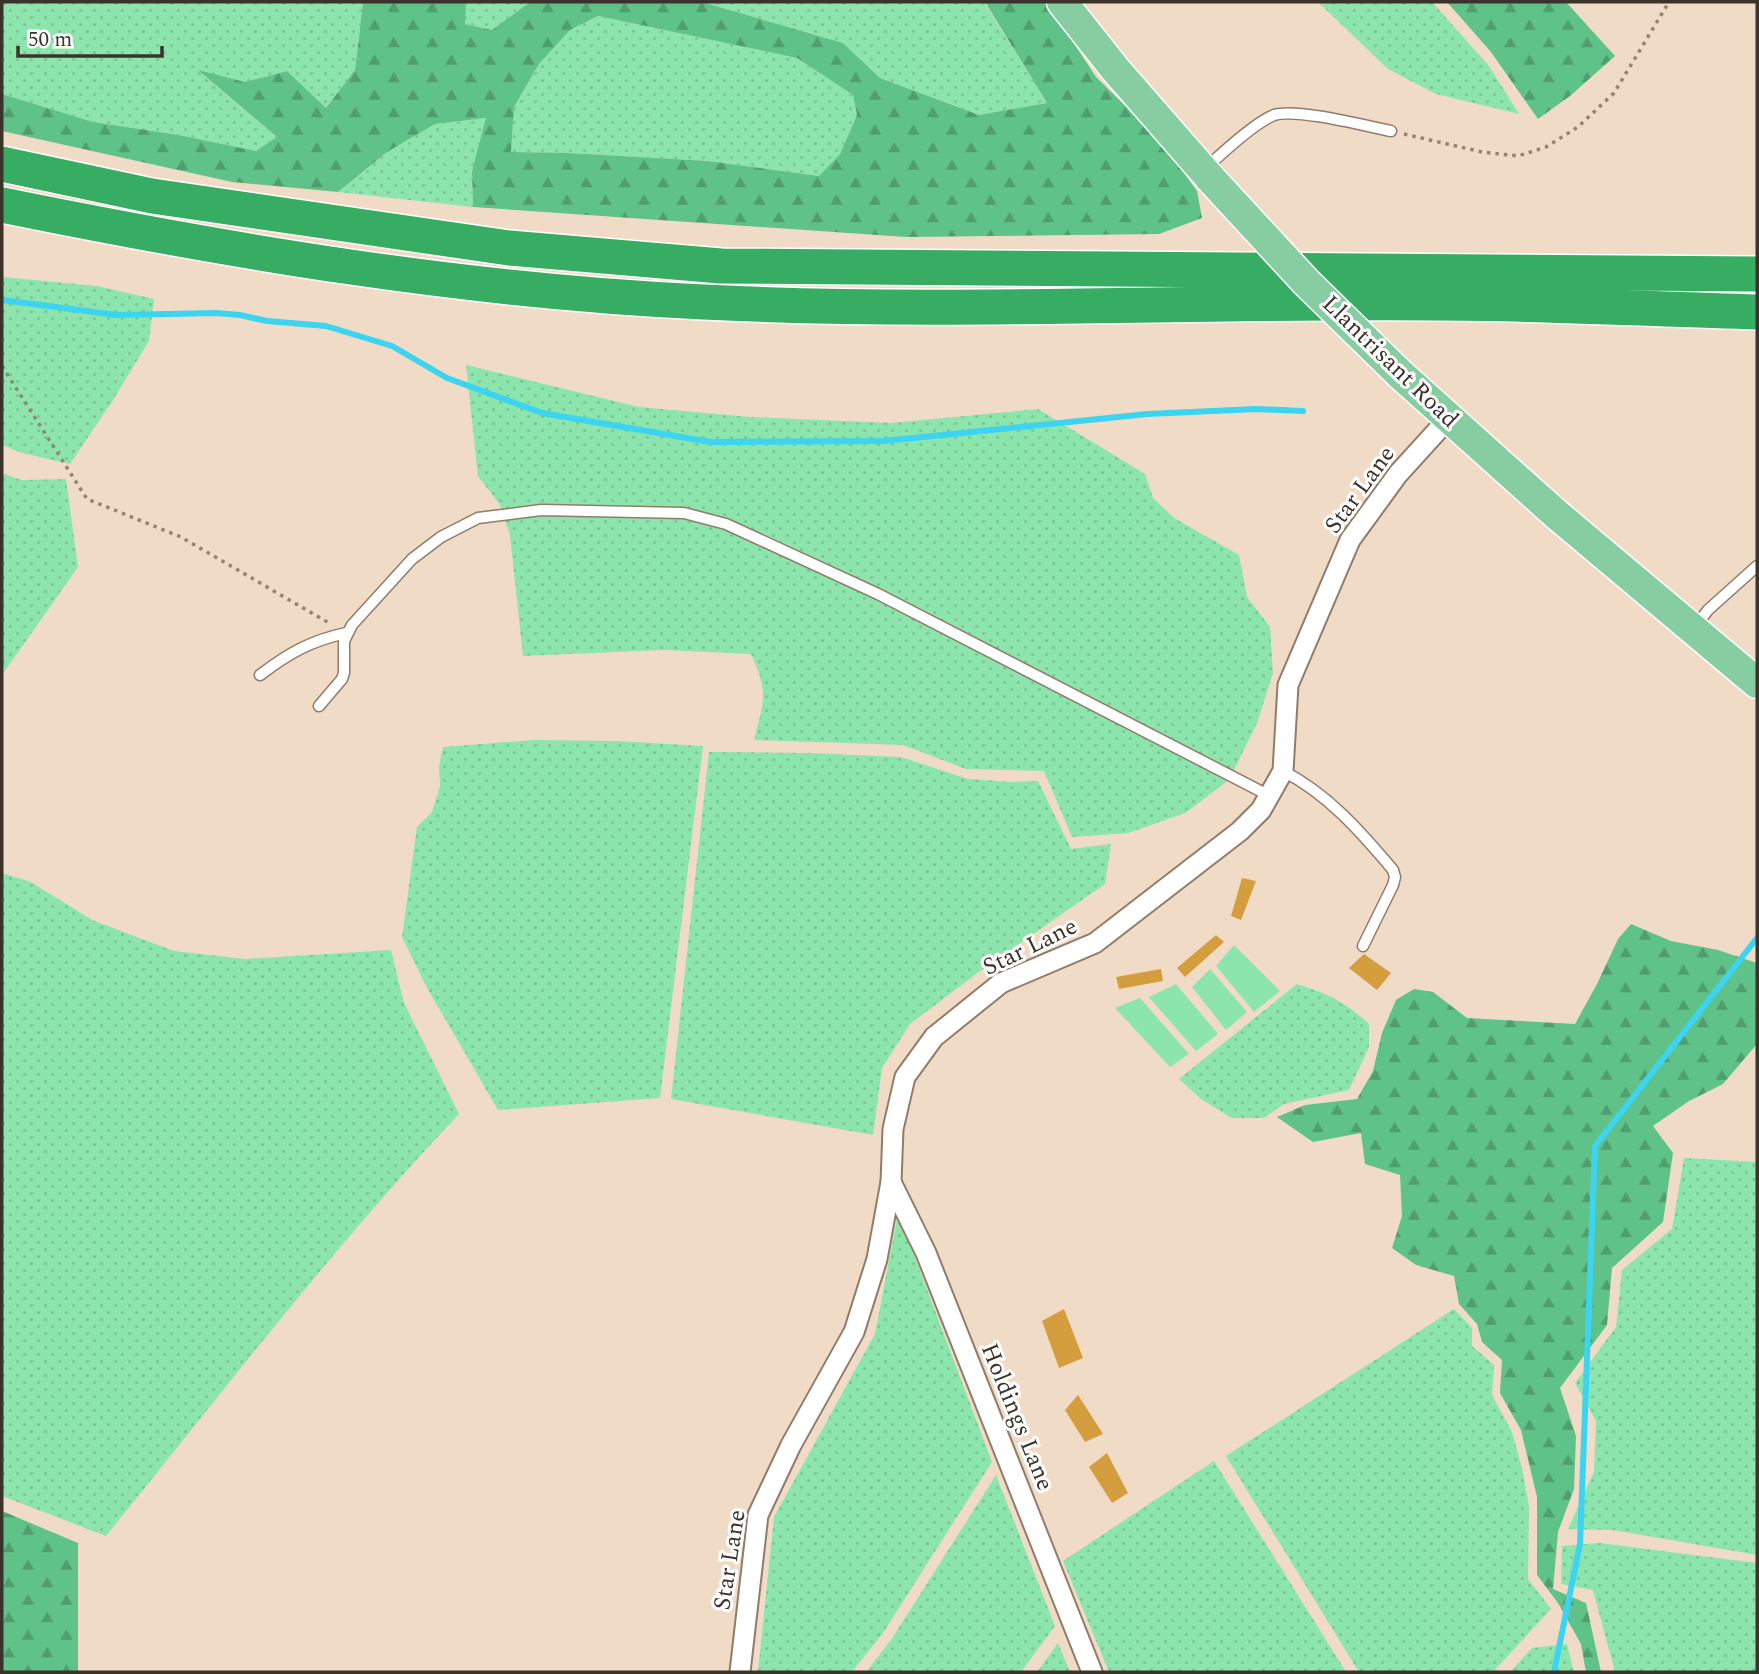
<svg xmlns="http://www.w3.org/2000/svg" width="1759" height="1674" font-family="Spectral,serif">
<defs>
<pattern id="grass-dots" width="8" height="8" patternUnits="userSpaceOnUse" patternTransform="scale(1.75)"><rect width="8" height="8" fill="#8de5ae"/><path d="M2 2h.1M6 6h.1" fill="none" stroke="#7bc596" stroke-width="1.8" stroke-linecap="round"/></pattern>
<pattern id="forest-firs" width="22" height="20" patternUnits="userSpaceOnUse" patternTransform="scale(1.75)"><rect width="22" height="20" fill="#5fc288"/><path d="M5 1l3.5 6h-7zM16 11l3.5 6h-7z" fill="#509e6f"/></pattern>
</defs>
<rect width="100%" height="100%" fill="#f0dbc6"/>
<!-- grass -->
<g fill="url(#grass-dots)">
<polygon points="2,2 363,2 355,70 326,108 287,71 246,82 200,72 278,138 256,151 179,135 93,122 2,94"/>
<polygon points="466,2 530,2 493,30 464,24"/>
<polygon points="702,2 984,2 1047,103 979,115 880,78 843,43"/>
<polygon points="1318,2 1432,2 1489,66 1519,114 1436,94 1388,69"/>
<polygon points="598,16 797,58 853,95 857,115 840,154 819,176 708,161 569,153 510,152 514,107 539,64 570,30"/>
<polygon points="487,118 472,171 473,207 338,192 387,152 435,124"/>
<polygon points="2,277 97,286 154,299 149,341 113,400 70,464 22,453 2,445"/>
<path d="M466 365 639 407 750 417 891 423 1038 409 1145 474 1153 498 1174 518 1239 555 1247 597 1270 627 1273 673 1257 723 1229 780 1185 813 1128 833 1072 837 1044 771 966 769 903 745 754 740C764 701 769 692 751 654L663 650 523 656 510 535 500 505 478 476Z"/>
<polygon points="2,473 21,480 66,479 78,567 2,675"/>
<polygon points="534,740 616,741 703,746 660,1098 498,1110 426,986 402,937 417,827 432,812 440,786 439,766 443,747"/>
<polygon points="709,752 809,753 901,757 968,779 1012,782 1038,781 1071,849 1111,844 1105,884 976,974 910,1024 882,1068 873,1135 671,1099"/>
<path d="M2 873 31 882 92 920 174 951 245 959 391 950 404 1003 459 1114C333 1247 221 1394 106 1536L2 1496Z"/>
<path d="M1297 984C1329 994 1345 1002 1369 1024V1047L1349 1090 1284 1104 1264 1118H1232L1201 1099 1179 1079Z"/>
<polygon points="1684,1158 1757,1162 1757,1555 1613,1530 1568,1529 1594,1472 1596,1421 1575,1383 1616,1327 1622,1270 1672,1229"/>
<polygon points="897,1219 914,1255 992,1462 883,1633 852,1672 758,1672 774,1517 875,1334"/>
<polygon points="1454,1309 1472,1328 1472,1346 1494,1365 1492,1395 1512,1432 1522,1468 1529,1507 1528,1579 1551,1609 1493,1672 1359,1672 1226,1456"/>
<polygon points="1214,1461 1346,1672 1109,1672 1063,1561"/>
<polygon points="996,1475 1055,1626 1021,1672 866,1672 891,1640"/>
<polygon points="1599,1543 1757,1563 1757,1672 1615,1672 1593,1590 1561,1584 1562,1546"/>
<polygon points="1058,1643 1070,1672 1037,1672"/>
<polygon points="1567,1644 1574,1672 1510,1672 1532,1648"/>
</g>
<!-- forest -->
<g fill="url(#forest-firs)" fill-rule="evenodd">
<path d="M363 2H466L465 24 492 30 530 2H702L843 43 880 78 979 115 1047 103 985 2H1047L1096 77 1160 140 1197 191 1202 218 1159 234 906 237 473 207 472 171 486 118 435 124 387 152 338 192 232 182 2 131V94L93 122 179 135 256 151 277 137 198 70 245 82 287 71 326 108 355 70ZM598 16 797 58 853 95 857 115 840 154 819 176 708 161 569 153 511 152 514 107 539 64 570 30Z"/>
<polygon points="1447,2 1566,2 1615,56 1570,96 1538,119 1491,52"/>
<polygon points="1631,924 1671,941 1718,950 1757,963 1757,1044 1723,1084 1689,1101 1653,1126 1673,1153 1663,1222 1612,1268 1607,1325 1560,1388 1576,1436 1574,1489 1558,1532 1553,1589 1586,1603 1601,1672 1586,1672 1581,1644 1558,1603 1537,1575 1537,1497 1521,1430 1500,1393 1502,1360 1482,1342 1477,1324 1459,1304 1454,1276 1416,1265 1392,1248 1402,1216 1400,1175 1365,1164 1361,1133 1313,1142 1277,1117 1305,1105 1357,1099 1373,1071 1382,1033 1396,1000 1414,989 1433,992 1467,1018 1575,1024 1597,984 1618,939"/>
<polygon points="2,1511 78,1543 78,1672 2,1672"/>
</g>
<!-- garden -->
<g fill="#8de5ae">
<polygon points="1234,945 1280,991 1254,1012 1216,966"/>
<polygon points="1210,969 1247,1012 1226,1030 1192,987"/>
<polygon points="1176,984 1218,1034 1196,1051 1149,997"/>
<polygon points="1140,998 1189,1054 1170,1067 1115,1008"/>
</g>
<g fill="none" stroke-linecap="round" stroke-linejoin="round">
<!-- stream -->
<g stroke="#3cd4f0" stroke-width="6">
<polyline points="2,300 117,315 216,313 240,315 267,321 326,326 392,346 447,378 542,413 710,442 884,441 1147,414 1256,409 1303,411"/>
<polyline points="1554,1672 1580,1544 1595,1146 1757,938"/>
</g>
</g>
<!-- building -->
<g fill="#d49d3e">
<polygon points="1242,878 1256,881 1241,920 1231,916"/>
<polygon points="1216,935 1224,942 1185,977 1177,968"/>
<polygon points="1364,954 1391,973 1377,990 1349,968"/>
<polygon points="1161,969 1163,981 1119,989 1116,977"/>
<polygon points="1064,1309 1083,1358 1059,1368 1042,1321"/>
<polygon points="1078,1395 1103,1434 1085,1442 1065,1410"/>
<polygon points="1107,1453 1128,1493 1112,1503 1089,1467"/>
</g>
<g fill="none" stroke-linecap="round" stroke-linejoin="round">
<defs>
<g id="service">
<path d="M1206 168C1222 153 1254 123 1274 115 1297 108 1366 126 1391 131"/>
<polyline points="1695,627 1708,610 1757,566"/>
<path d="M260 675C289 653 310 641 346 633"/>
<polyline points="319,706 342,679 344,673 344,641 352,625 412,559 441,537 478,518 541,510 684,513 726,524 878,594 1270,796"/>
<path d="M1283 771C1328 794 1361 832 1393 870L1395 877 1393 885 1363 946"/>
</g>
<g id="minor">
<polyline points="891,1182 926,1253 1092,1672"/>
<polyline points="740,1672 758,1515 791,1445 854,1332 877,1259 891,1182 893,1129 905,1077 934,1037 1001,983 1095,943 1240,831 1261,810 1283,771 1288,685 1350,540 1398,474 1448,419"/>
</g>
<g id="primary">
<polyline points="1062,2 1115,69 1211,179"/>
<polyline points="1400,374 1556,514 1757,683"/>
</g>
<g id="motorway">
<polyline points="2,164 152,196 509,248 721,266 1757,274"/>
<path d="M2 205C233 252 467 291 703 302 945 314 1187 301 1430 303 1539 303 1648 309 1757 312"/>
</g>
</defs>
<!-- service casing -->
<use href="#service" stroke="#907c69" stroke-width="13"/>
<!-- minor casing -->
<use href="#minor" stroke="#907c69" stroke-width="23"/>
<!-- primary casing -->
<use href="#primary" stroke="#fff" stroke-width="33"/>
<!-- motorway casing -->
<use href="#motorway" stroke="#fff" stroke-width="38"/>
<!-- path -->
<g stroke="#938576" stroke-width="3.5" stroke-dasharray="3.5 5" stroke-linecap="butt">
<polyline points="1404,134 1482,152 1518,156 1546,147 1578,127 1614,93 1669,2"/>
<polyline points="2,366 87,499 181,537 329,623"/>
</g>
<!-- service -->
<use href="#service" stroke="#fff" stroke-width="10"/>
<!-- minor -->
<use href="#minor" stroke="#fff" stroke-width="19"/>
<!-- primary -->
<use href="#primary" stroke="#86cea1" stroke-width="30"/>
<!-- motorway -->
<use href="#motorway" stroke="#36ad63" stroke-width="35"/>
<defs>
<polyline id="primary-bridge" points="1211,179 1306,282 1400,374"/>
</defs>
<!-- primary-bridge casing -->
<use href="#primary-bridge" stroke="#fff" stroke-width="33" stroke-linecap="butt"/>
<!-- primary-bridge -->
<use href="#primary-bridge" stroke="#86cea1" stroke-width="30"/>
</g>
<g text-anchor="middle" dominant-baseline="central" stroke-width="6" stroke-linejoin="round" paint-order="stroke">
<!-- street labels -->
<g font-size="24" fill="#3b332a" stroke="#fff">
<text transform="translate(1390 362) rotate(44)">Llantrisant Road</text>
<text transform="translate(1360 490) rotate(-54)">Star Lane</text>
<text transform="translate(1030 947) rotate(-26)">Star Lane</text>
<text transform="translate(1017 1417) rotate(68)">Holdings Lane</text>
<text transform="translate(730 1560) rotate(-81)">Star Lane</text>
</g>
</g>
<!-- border -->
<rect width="1759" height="1674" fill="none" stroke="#3b332a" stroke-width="7"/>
<!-- scale -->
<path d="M18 46v10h144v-10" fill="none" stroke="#3b332a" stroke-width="3.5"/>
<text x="28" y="46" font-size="21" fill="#3b332a" stroke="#ffffff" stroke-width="5" paint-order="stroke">50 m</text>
</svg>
